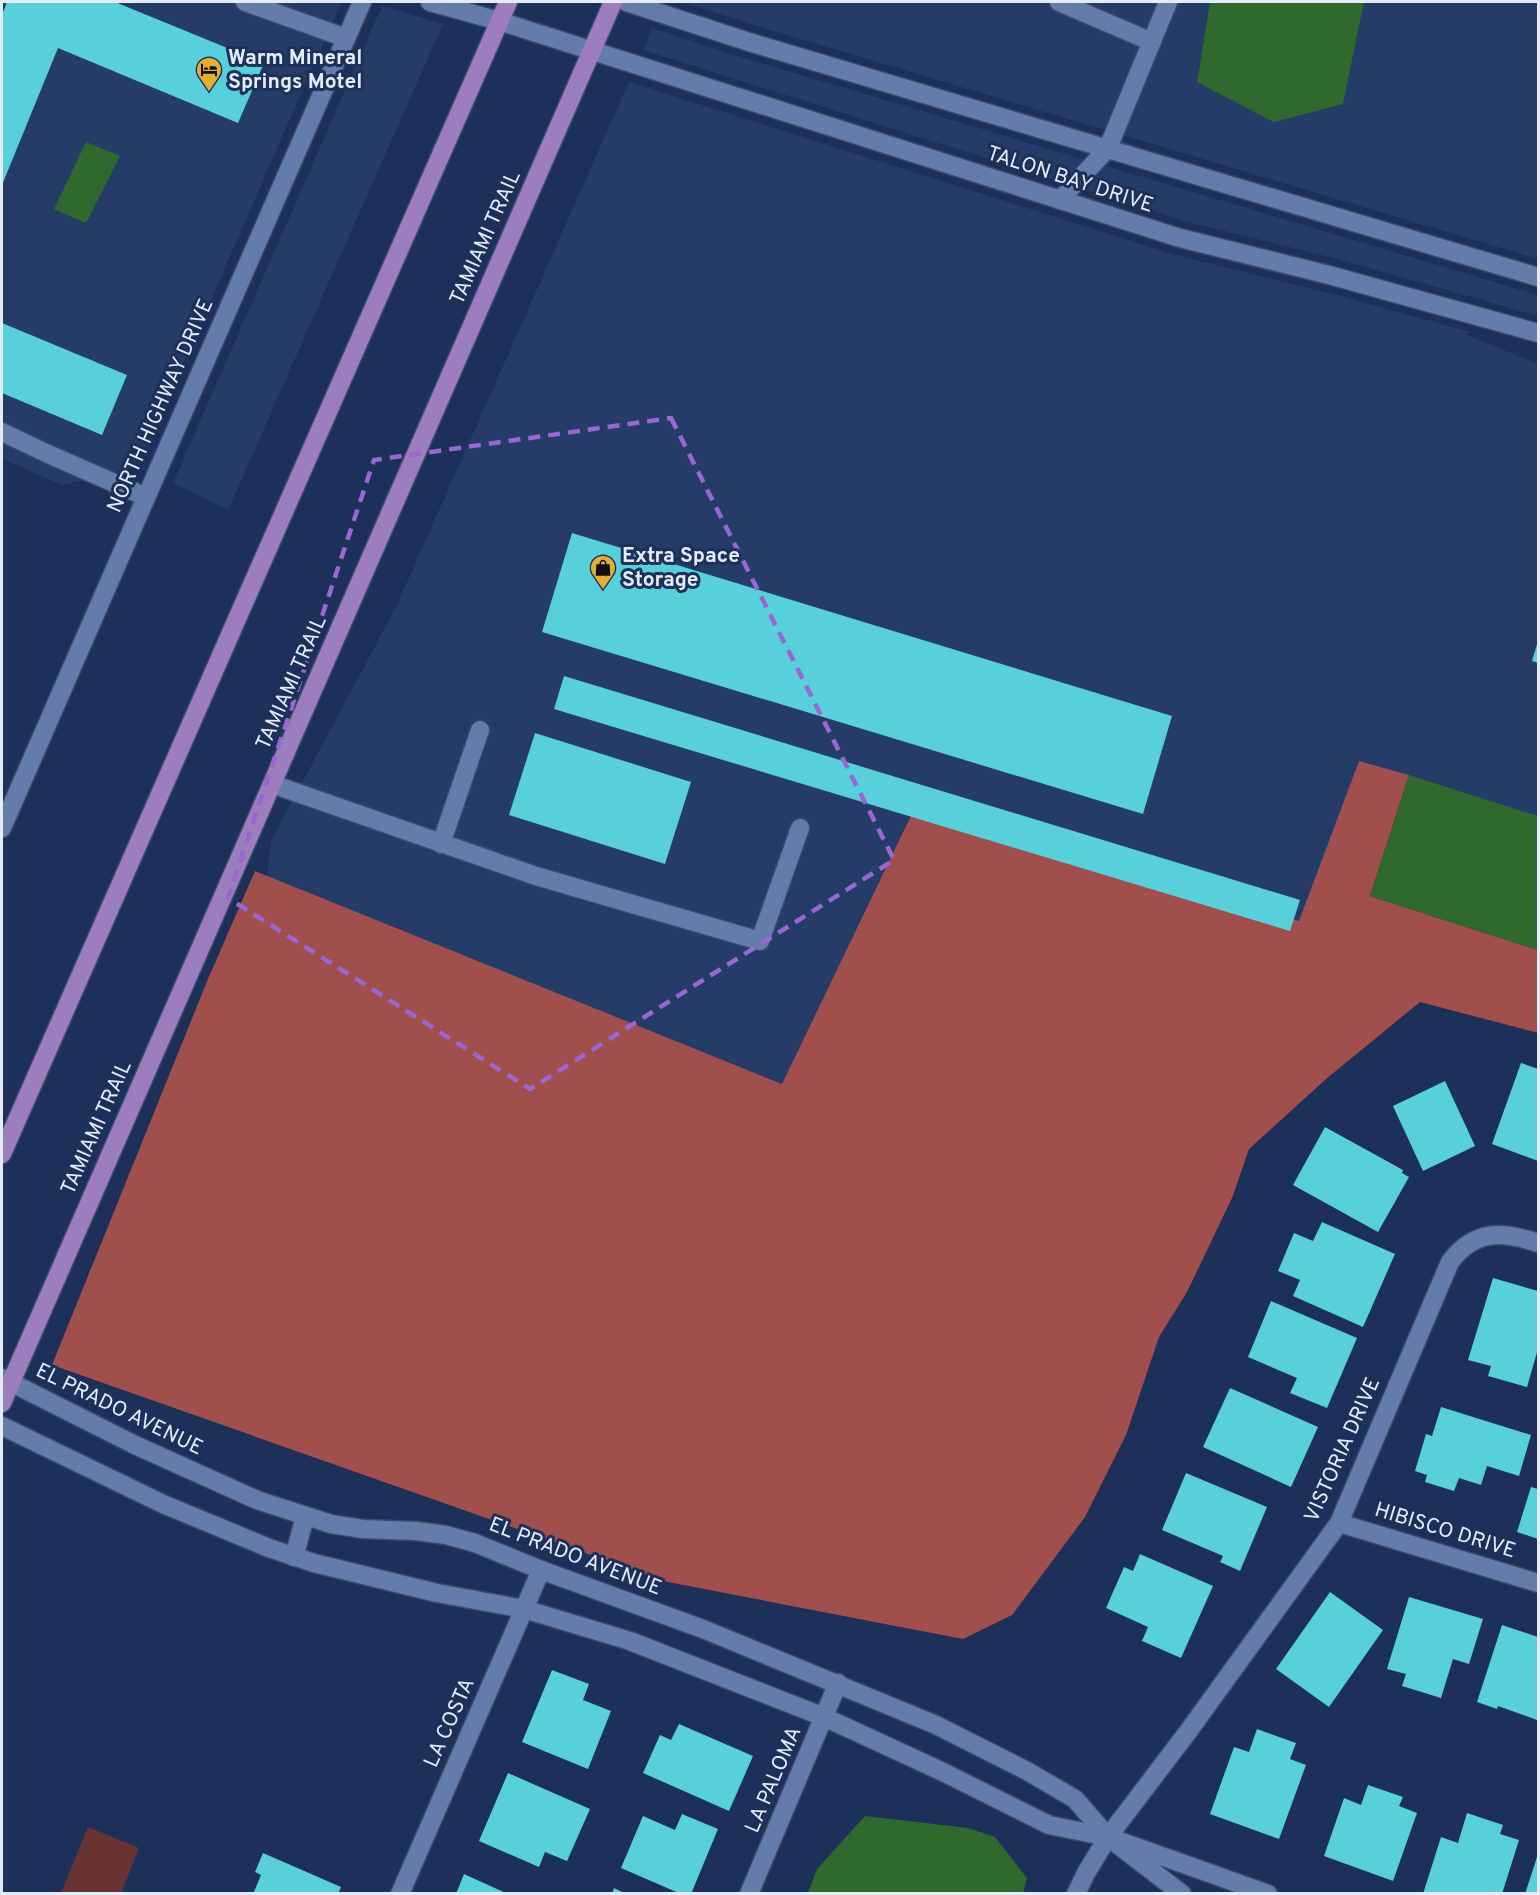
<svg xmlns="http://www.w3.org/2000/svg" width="1540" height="1895" font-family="Overpass,sans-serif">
<rect width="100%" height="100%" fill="#1d3059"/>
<!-- built -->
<g fill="#253c69">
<polygon points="2,2 341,2 138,467 62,485 2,459"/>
<polygon points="682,2 1210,2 1197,82 1343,104 1364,2 1538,2 1538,259 754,25"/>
<polygon points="382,6 443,24 228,510 173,483"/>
<polygon points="652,28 744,58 1538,295 1538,316 1334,258 1185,221 643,50"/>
<polygon points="629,82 1175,255 1325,292 1471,332 1464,334 1538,364 1538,816 1409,775 1359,761 1300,921 921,795 782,1084 267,876 271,841 396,607"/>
</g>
<!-- green -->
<polygon fill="#693332" points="88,1827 139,1848 121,1893 61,1893"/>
<!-- forest -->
<polygon fill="#a04f4d" points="1359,761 1409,775 1370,896 1538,950 1538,1033 1420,1002 1326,1079 1249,1149 1232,1198 1187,1292 1159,1337 1126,1435 1085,1517 1012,1615 963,1639 668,1582 52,1365 208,979 255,871 782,1084 921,795 1299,921"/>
<!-- water -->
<g fill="#30692e">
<polygon points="1210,2 1364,2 1343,104 1274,122 1197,82"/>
<polygon points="86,142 120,156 86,223 54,209"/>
<polygon points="1409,775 1538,816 1538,950 1370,896"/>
<polygon points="865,1816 968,1828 995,1837 1027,1878 1023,1893 808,1893 817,1869"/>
</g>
<!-- building -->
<g fill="#57d0db">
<polygon points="7,2 115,2 264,63 238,123 58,48 2,185 2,15"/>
<polygon points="2,323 127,375 102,435 2,393"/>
<polygon points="572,533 1172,716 1143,814 542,632"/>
<polygon points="1538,641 1538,663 1532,661"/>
<polygon points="564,676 1300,900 1290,931 554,709"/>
<polygon points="535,733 691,782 665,864 509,815"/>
<polygon points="1521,1063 1538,1069 1538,1161 1492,1144"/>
<polygon points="1445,1081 1475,1146 1423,1171 1393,1106"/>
<polygon points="1325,1127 1403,1170 1402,1173 1409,1177 1378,1232 1293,1185"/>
<polygon points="1322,1222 1395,1254 1363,1327 1293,1296 1300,1280 1278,1271 1294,1233 1313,1241"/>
<polygon points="1493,1278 1538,1291 1538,1349 1527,1387 1488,1376 1491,1366 1468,1360"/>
<polygon points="1271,1301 1357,1338 1327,1408 1290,1393 1297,1378 1248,1357"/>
<polygon points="1230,1388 1318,1427 1291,1487 1203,1447"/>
<polygon points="1441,1407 1531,1435 1519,1476 1487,1466 1481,1485 1459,1478 1454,1491 1425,1482 1427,1475 1415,1471 1426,1434 1432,1436"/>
<polygon points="1186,1473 1267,1507 1240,1571 1220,1562 1223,1556 1162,1530"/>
<polygon points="1531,1487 1538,1489 1538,1539 1517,1532"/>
<polygon points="1140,1554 1213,1586 1181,1658 1142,1641 1148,1627 1106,1608 1124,1567 1133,1571"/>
<polygon points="1330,1592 1383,1630 1329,1707 1276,1669"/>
<polygon points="1409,1597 1483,1619 1469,1664 1453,1659 1441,1698 1402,1686 1406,1674 1387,1669"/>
<polygon points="1502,1625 1538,1637 1537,1720 1498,1706 1497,1709 1477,1702"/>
<polygon points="552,1670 589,1684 583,1700 611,1711 588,1769 522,1742"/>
<polygon points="679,1724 753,1756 729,1811 643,1773 660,1735 671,1740"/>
<polygon points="1257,1729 1296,1743 1290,1759 1306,1765 1279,1839 1210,1814 1234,1747 1249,1752"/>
<polygon points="508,1773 590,1809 567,1861 545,1852 539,1867 479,1841"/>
<polygon points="1368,1785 1403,1797 1399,1806 1417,1813 1393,1881 1324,1856 1344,1798 1361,1805"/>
<polygon points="1467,1813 1503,1825 1500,1834 1519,1840 1502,1894 1423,1894 1441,1837 1458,1843"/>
<polygon points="682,1814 718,1829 691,1894 681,1894 621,1868 643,1816 675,1830"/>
<polygon points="263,1853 341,1887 338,1894 253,1894 261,1875 255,1872"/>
<polygon points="1538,1854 1538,1894 1525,1894"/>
<polygon points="464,1874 508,1894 456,1894"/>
<polygon points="614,1888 626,1894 612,1894"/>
</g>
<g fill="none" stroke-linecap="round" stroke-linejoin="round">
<defs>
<g id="minor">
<polyline points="245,2 346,38"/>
<polyline points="430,2 499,21 1180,238 1329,275 1538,333"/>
<polyline points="626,2 749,42 1538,277"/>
<polyline points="1059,2 1152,42"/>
<polyline points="1060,200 1108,148 1168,2"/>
<polyline points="2,432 46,453 146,497"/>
<polyline points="272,784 536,876 760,941 800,828"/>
<polyline points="2,828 362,2"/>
<polyline points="441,844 480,730"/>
<polyline points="2,1378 135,1445 257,1500 331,1524 363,1529 416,1531 446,1535 475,1543 541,1570 703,1629 936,1725 1027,1771 1075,1799 1108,1837 1182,1894"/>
<polyline points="2,1426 163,1504 269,1548 314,1563 437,1593 524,1609 630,1641 824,1717 943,1772 1049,1825 1108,1837 1268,1894"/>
<polyline points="1339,1523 1538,1583"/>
<polyline points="294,1557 305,1517"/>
<polyline points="400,1894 541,1570"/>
<polyline points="749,1894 838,1683"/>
<path d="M1076 1894 1086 1873 1108 1837 1190 1729 1339 1523 1450 1262C1475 1229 1502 1231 1538 1243"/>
</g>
<g id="major">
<polyline points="2,1154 508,2"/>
<polyline points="2,1403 613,2"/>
</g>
</defs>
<!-- minor casing -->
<use href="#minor" stroke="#3b4a6a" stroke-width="21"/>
<!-- major casing -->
<use href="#major" stroke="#3b4a6a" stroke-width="21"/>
<!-- minor -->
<use href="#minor" stroke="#647caa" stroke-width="18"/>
<!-- major -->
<use href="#major" stroke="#9c7dbd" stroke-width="18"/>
</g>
<!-- marked area -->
<path fill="none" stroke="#9a66d1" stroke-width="4.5" stroke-dasharray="12 8" stroke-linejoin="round" d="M671 418 894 860 530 1089 228 898 374 460Z"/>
<!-- icons -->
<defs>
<symbol id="hotel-pin" viewBox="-11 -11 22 30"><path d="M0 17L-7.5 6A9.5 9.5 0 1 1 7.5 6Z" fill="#e4ae35" stroke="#1d3059"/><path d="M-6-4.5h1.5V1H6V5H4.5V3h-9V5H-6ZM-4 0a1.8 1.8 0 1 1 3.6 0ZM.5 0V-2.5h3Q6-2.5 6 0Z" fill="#111"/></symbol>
<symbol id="shop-pin" viewBox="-11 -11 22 30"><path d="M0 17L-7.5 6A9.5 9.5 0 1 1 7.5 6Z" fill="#e4ae35" stroke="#1d3059"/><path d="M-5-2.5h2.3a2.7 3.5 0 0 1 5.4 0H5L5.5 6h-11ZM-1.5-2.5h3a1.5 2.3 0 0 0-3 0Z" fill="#111"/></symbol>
</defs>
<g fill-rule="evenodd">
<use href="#hotel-pin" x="194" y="55" width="30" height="40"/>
<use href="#shop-pin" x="588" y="553" width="30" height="40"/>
</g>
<g text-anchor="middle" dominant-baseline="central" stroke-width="6" stroke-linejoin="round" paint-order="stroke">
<!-- poi labels -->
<g font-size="21" font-weight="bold" fill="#e4ecfc" stroke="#1d3059" text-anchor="start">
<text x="228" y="58">Warm Mineral<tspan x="228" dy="24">Springs Motel</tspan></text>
<text x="622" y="556">Extra Space<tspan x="622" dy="24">Storage</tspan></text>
</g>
<!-- street labels -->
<g font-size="21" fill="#e4ecfc" stroke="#1d3059">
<text transform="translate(1070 180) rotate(18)">TALON BAY DRIVE</text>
<text transform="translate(486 238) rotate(-66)">TAMIAMI TRAIL</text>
<text transform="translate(161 406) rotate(-66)">NORTH HIGHWAY DRIVE</text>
<text transform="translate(292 683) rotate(-66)">TAMIAMI TRAIL</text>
<text transform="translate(97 1128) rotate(-66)">TAMIAMI TRAIL</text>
<text transform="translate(119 1410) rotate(26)">EL PRADO AVENUE</text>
<text transform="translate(1343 1450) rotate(-66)">VISTORIA DRIVE</text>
<text transform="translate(1445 1531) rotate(17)">HIBISCO DRIVE</text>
<text transform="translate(575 1557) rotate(21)">EL PRADO AVENUE</text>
<text transform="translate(450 1723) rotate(-66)">LA COSTA</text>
<text transform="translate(774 1780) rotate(-67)">LA PALOMA</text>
</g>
</g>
<!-- border -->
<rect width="1540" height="1895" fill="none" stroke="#e4ecfc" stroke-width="6"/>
</svg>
